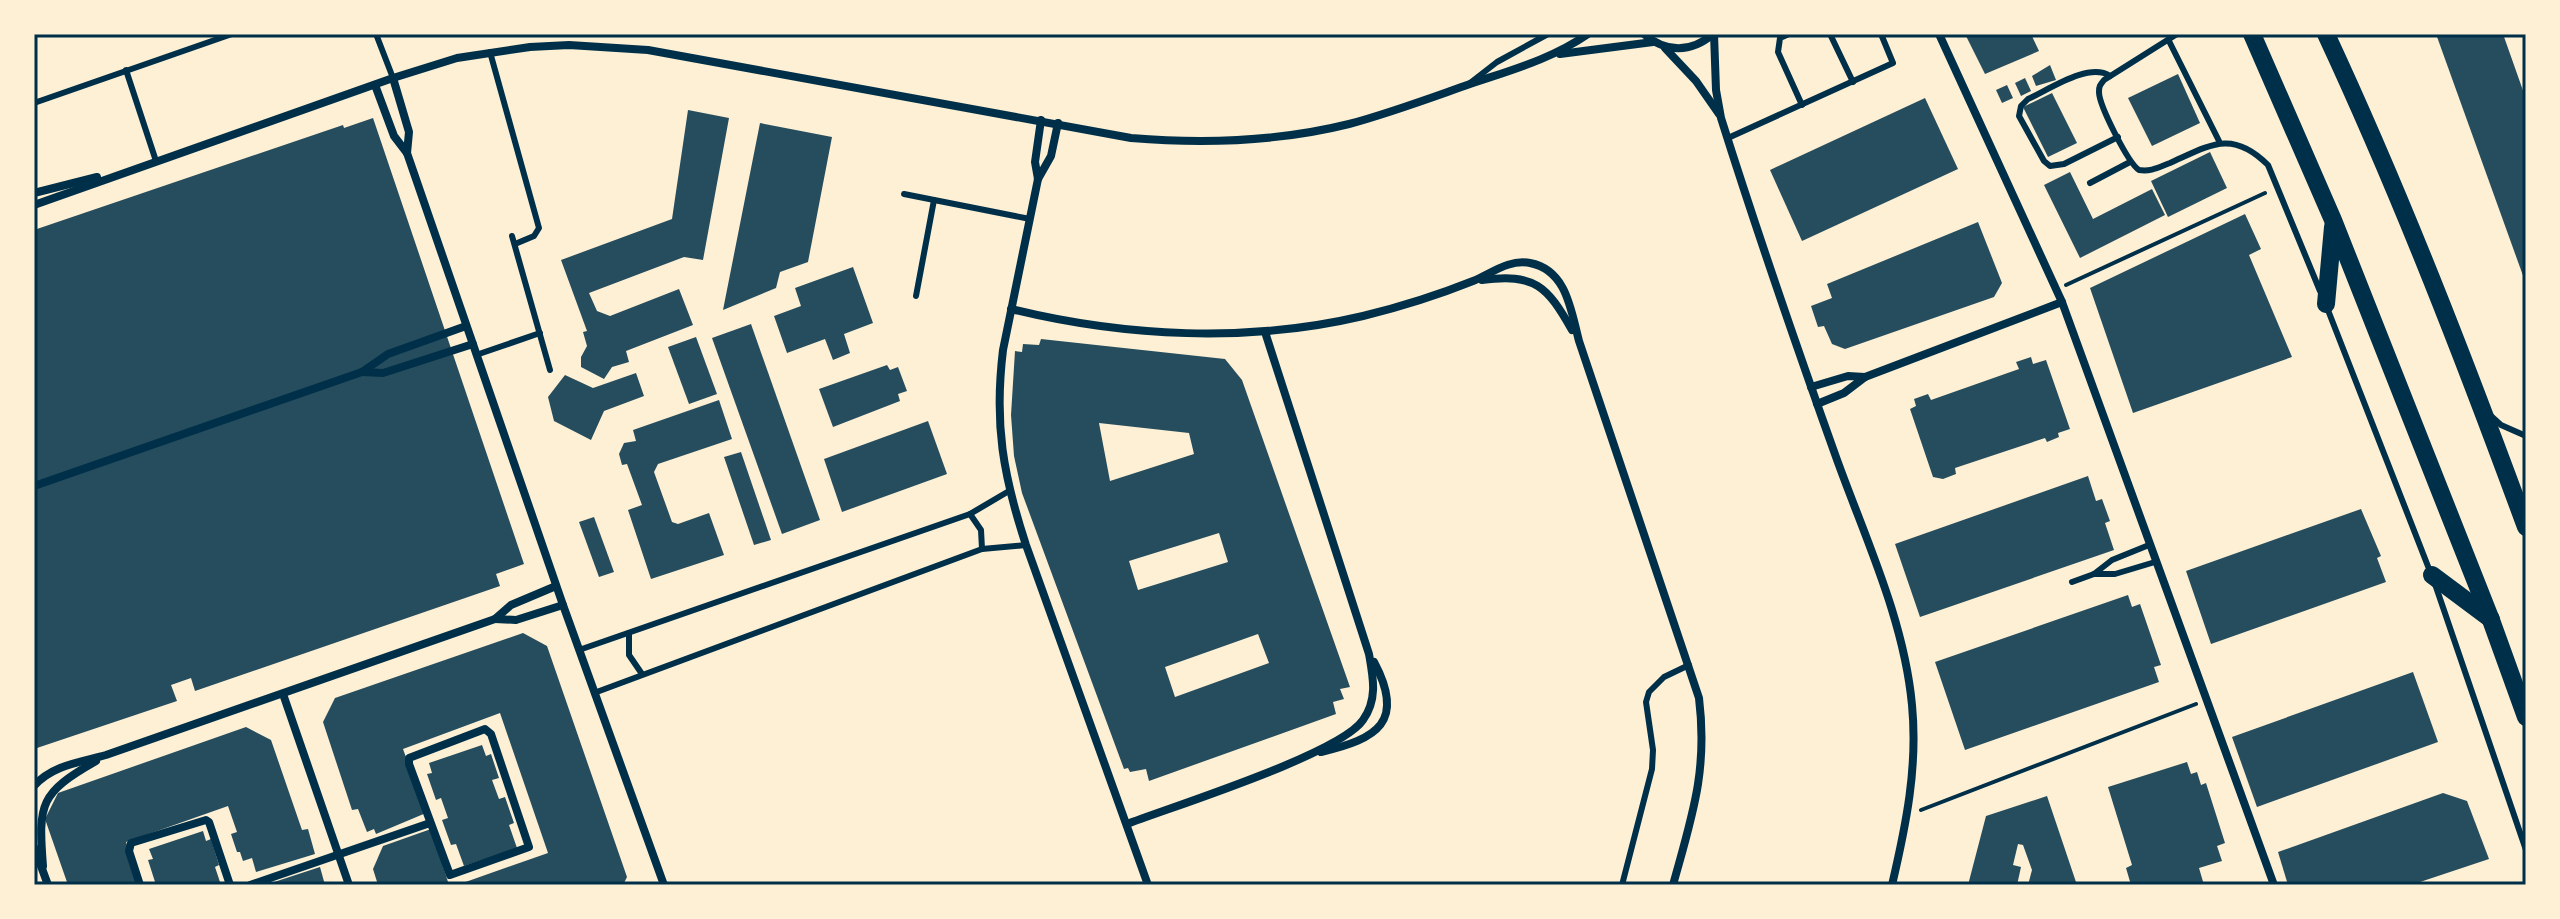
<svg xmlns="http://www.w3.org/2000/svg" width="2560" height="919" font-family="Ubuntu,sans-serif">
<rect width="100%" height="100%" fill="#fdf0d5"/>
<!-- building -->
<g fill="#264d5e" fill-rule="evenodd">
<polygon points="1965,34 2031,34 2039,51 1985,74"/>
<polygon points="2436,34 2503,34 2526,99 2526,284"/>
<polygon points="2050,65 2056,80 2036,86 2032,76"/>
<polygon points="2178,74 2200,123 2152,146 2128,98"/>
<polygon points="2025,78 2031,91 2021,96 2015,83"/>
<polygon points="2007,85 2013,98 2002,103 1996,90"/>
<polygon points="2052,93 2077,143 2048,157 2023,107"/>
<polygon points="1925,98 1958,169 1802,241 1770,170"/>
<polygon points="688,110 729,118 703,260 684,257 589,293 597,311 610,316 679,289 693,325 626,351 629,362 612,367 604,379 581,367 581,357 587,346 583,332 587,331 561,260 672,219"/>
<polygon points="373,118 524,564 496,574 500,586 195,691 191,678 171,685 177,701 34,749 34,230 343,125 344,128"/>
<polygon points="760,123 832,137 808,262 780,272 776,288 723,310"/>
<polygon points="2210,152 2227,188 2168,217 2151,181"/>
<polygon points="2070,172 2093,219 2152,189 2165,215 2080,258 2044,185"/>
<polygon points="2245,214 2261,249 2249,255 2292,357 2133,413 2090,288"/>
<polygon points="1978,222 2002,283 1994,297 1845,349 1832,344 1824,326 1818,327 1811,306 1832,298 1827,284"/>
<polygon points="853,267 873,323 844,334 850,353 833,360 825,339 787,353 774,316 801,306 795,288"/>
<polygon points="751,324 820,520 782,534 712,338"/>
<polygon points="696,337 717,394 689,404 668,347"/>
<path d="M1041 339 1225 359 1242 380 1350 687 1340 689 1344 699 1333 702 1336 714 1149 781 1146 769 1130 772 1128 768 1124 769 1022 493 1014 456 1011 415 1015 351 1022 352 1023 344 1039 345ZM1099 423 1189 433 1194 454 1110 481ZM1219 533 1228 562 1138 590 1129 561ZM1258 634 1269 663 1175 697 1165 667Z"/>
<polygon points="2031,357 2033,364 2046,360 2070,429 2058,433 2059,437 2047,442 2045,438 1955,468 1956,474 1943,479 1933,477 1910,409 1916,406 1914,399 1928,394 1931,400 2019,369 2016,362"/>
<polygon points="887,365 890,370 898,367 907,391 898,394 900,401 833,427 819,389"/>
<polygon points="636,373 644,396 604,411 591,440 554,421 548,397 565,375 593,388"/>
<polygon points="719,400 732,439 658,464 654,472 672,522 678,524 709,513 724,555 651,579 628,510 642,505 627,464 622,465 619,454 624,443 636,441 633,430"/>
<polygon points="928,421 947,474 842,512 824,459"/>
<polygon points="741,452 771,540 754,545 724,457"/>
<polygon points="2088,476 2096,501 2102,499 2110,521 2105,523 2114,550 1920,617 1895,544"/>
<polygon points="2361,509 2381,556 2377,558 2386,582 2211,644 2186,571"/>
<polygon points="594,517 614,572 599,577 579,522"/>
<polygon points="2128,595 2132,607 2140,604 2161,665 2154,667 2159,682 1965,750 1935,662"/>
<polygon points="523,633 547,646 627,877 623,885 457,885 548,853 500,713 403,749 426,813 376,834 374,829 367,832 358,809 352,810 323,722 335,698"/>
<polygon points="2413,672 2438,742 2257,807 2232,737"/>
<polygon points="246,727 271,740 302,830 308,829 315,854 256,872 252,858 243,861 240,852 237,852 231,834 237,832 228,806 126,842 139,885 68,885 45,819 58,793"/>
<polygon points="482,745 486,756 491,754 499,778 492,780 499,799 505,797 514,823 509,825 517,848 464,866 456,844 451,845 442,820 448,818 441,798 436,800 427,774 432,773 429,763"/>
<polygon points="2187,762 2191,774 2197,772 2201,785 2206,783 2225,843 2217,846 2222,861 2199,868 2204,885 2131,885 2126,868 2132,865 2108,787"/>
<polygon points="2443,793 2467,801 2489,859 2411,885 2288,885 2278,852"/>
<polygon points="2047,796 2077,885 2028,885 2032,870 2023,845 2018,844 2013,865 2021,867 2017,885 1968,885 1986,816"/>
<polygon points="431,829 449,885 378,885 373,869 383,846"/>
<polygon points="203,831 206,841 211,839 219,865 215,867 221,885 156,885 148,860 153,859 149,849"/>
<polygon points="320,867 325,885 268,885 268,884"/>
</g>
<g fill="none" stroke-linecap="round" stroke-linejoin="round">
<!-- path -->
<g stroke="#003049" stroke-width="4">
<polyline points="2066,285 2265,193"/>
<polyline points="1921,810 2196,704"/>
</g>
<!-- service -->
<g stroke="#003049" stroke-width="6">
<polyline points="376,34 393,78"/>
<polyline points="1789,34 1780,38 1778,52 1802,105"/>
<polyline points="1830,34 1853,82"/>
<path d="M2177 34 2104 80C2100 85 2099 86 2099 92 2099 105 2128 163 2139 170 2151 172 2159 167 2170 163 2210 145 2232 129 2268 165L2320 291"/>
<polyline points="2169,41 2219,141"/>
<polyline points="490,52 539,228 534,236 515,244"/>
<polyline points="126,70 156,161"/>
<path d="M2110 76C2089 62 2050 89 2028 99L2021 106 2019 116 2044 161 2050 166 2064 164 2118 137"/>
<polyline points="1470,83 1497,62 1548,34"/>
<polyline points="34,103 232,34"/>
<polyline points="1728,138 1893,63 1881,34"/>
<polyline points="2090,183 2130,162"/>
<polyline points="904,194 1030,219"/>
<polyline points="512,236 550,370"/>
<polyline points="916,296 934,200"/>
<polyline points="2326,305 2431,574"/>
<polyline points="476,355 540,333"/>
<polyline points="2491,416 2501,425 2526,436"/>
<polyline points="970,514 981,530 982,549"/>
<polyline points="2094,574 2115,574 2155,562"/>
<polyline points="2072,582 2094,574 2112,560 2149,545"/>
<polyline points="2435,584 2526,850"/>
<polyline points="629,633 629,655 642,674"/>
<polyline points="579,650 970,514 1009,491"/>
<polyline points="594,693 982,549 1026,545"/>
<polyline points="1622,885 1652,769 1653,750 1646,702 1649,692 1664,677 1689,665"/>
</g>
<!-- minor -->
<g stroke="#003049" stroke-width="8">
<path d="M1644 34C1666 53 1691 53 1713 34"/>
<path d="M1714 34 1716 90 1721 118C1757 232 1796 345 1836 457 1865 538 1904 619 1912 705 1918 767 1906 825 1892 885"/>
<polyline points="1939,34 2062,302 2274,885"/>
<polyline points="1665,48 1696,81 1719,114"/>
<polyline points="1560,54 1653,42"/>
<polyline points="393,78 409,132 407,153"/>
<polyline points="375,85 394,136 407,153 563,605 664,885"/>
<path d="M1041 120 1035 162 1038 179 1003 350C994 424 1003 475 1026 545L1148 885"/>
<polyline points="1038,179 1051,156 1058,123"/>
<polyline points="34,193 97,177"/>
<path d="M34 205 393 78 457 58 530 47 569 45 648 50 1131 138C1204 144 1277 142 1349 124 1390 113 1430 98 1470 84 1511 70 1552 59 1588 34"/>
<path d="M1482 280C1535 273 1547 286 1572 330"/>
<path d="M1011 309C1124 337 1249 343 1363 316 1400 307 1438 295 1473 281 1492 273 1509 259 1530 263 1567 270 1571 311 1579 341L1699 698C1708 771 1692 816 1673 885"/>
<polyline points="362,372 383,373 473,344"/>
<polyline points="1811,387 1848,376 1865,377"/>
<polyline points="1817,404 1844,393 1865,377 2062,302"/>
<polyline points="34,486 362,372 388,354 466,326"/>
<polyline points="495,619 516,620 563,605"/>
<polyline points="283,694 349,885"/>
<polygon points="485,729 491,734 529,847 450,875 409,764 409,758"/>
<path d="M1321 752C1377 739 1406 722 1374 662"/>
<path d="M34 786C52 765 81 762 106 755L495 619 511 605 556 586"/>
<path d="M1127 824C1174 806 1340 754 1363 720 1378 699 1373 677 1369 654L1265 332"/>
<polyline points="34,847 48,885"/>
<path d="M43 866C38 803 40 793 96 761"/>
<polyline points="140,885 129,851 131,843 206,820 209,822 230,885"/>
<polyline points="250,885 430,823"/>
</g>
<!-- primary -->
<g stroke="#003049" stroke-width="18">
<polyline points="2252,34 2333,220 2491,620 2526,717"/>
<path d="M2326 34C2401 195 2465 361 2526 527"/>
<polyline points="2326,304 2333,227"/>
<polyline points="2432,575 2491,619"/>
</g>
</g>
<!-- border -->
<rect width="2560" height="919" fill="none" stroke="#fdf0d5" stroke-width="72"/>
<rect x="36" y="36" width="2488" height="847" fill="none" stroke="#003049" stroke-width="3"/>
</svg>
